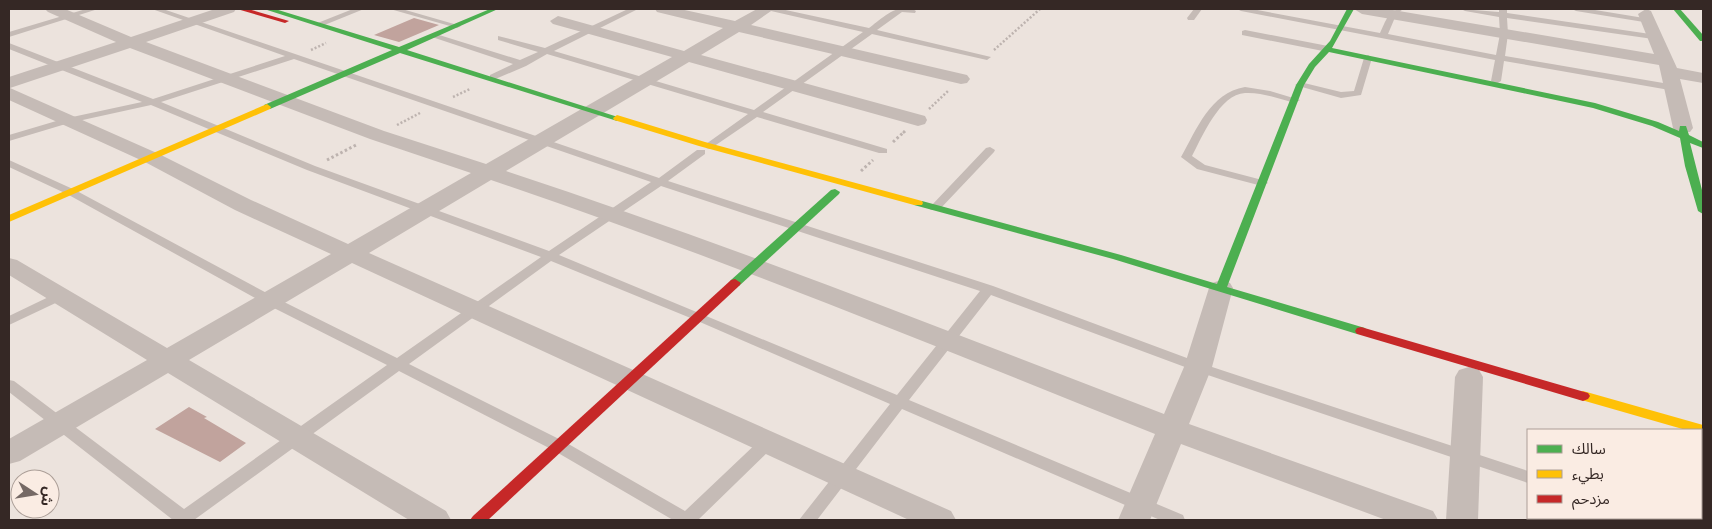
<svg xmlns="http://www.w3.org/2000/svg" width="1712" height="529" font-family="Cabin,'Noto Sans Arabic',sans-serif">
<rect width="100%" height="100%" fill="#ece3dd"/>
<!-- building -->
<g fill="#c1a39d">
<polygon points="414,18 439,25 399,42 374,35"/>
<polygon points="189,407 207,417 204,418 246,443 220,462 155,429"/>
</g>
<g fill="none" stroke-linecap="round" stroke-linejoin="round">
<!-- path-far1 -->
<g stroke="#bdb3af" stroke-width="2.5" stroke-dasharray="2 2" stroke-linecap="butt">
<polyline points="311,50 326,43"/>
<polyline points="994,50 1040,9"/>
<polyline points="453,97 470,89"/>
<polyline points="929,109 948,91"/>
<polyline points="397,125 420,113"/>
<polyline points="903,133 905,131"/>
</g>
<!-- path -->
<g stroke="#bdb3af" stroke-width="3" stroke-dasharray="2.5 2.5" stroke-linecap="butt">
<polyline points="893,142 905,131"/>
<polyline points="327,160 358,144"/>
<polyline points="861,171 873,160"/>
</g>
<!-- lane -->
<g fill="#c5bbb6" fill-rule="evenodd">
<polygon points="86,9 98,9 9,37 9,32"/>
<path d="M152 9H163L659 178 697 150H705V154L668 181 993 286 1203 364 1528 471V483L1193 370 991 295 909 400 1183 515 1185 520H1160L902 409 817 520H799L890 404 693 319 551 261 409 364 565 442 685 511 762 438 768 436 774 438 776 442 774 446 698 520H673L553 450 399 371 194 520H173L9 392V380L14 381 184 509 387 365 266 304 67 194 9 167V160L75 190 276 298 397 358 541 257 307 170 151 105 69 123 9 141V135L63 119 142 102 9 49V43L153 99 285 56ZM294 59 651 182 549 251 315 166 161 102ZM661 186 980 291 897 395 559 255Z"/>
<polygon points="353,9 364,9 322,26 315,24"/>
<polygon points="390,9 402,9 461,26 457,28"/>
<path d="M628 9H638L554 51 754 110 863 32 771 11 767 9H781L869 28C881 19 900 0 916 11L915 13 902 12 877 30 991 57 987 60 872 34 763 112 887 149V153H879L757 117 710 149 706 148V144L748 114 547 54 526 66 493 80 490 79V75L513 64 429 36 436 34 520 60 538 52 498 40V36L545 48Z"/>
<polygon points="1194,9 1202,9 1194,20 1188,20 1187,18"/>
<path d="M1237 9H1252L1380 33C1386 21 1388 9 1403 9L1396 15 1388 34 1496 55 1500 34 1499 17 1465 11 1461 9 1499 12V9H1507V13L1657 35 1661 38 1660 40 1507 18 1508 34 1505 56 1675 85 1680 88 1675 91 1504 61 1501 81 1496 84 1491 81 1495 60 1241 11Z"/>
<polygon points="1572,9 1589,9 1650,19 1654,21 1650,23 1576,11"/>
<polygon points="1245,30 1328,46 1332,49 1328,52 1242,35 1242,31"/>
<polygon points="1368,55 1372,58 1361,95 1341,98 1295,85 1300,82 1341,92 1354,91 1364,58"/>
<path d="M1245 87 1270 91 1300 100 1295 103C1279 99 1262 92 1245 93 1220 94 1202 137 1192 156L1205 165 1266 181 1268 183 1262 186 1197 169 1181 157C1197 129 1210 93 1245 87Z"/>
<polygon points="990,147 995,150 994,152 939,210 931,210 929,208 931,206 986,148"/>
<polygon points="59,292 64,293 66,296 64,299 9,325 9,316"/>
<polygon points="1638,518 1661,518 1663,520 1640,520"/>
</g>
<!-- street -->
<g fill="#c5bbb6" fill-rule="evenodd">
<path d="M45 9H65L131 37 215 9H236L234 12 146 42 384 131 486 164 672 57 553 24 550 21 558 16 684 51 723 28 657 12 655 9H680L735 21 757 9H774L751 25 967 75 970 79 967 83 961 84 739 32 701 55 925 116 927 120 925 124 918 126 689 62 506 171C728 244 945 330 1164 414L1184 367 1209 288 1212 283 1221 280 1230 283 1233 288 1212 367 1189 424 1433 511 1438 520H1386L1181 444 1150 520H1118L1155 434C935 346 716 256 491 180L369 253 951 511 956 520H909L352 263 189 360 446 511 451 520H409L168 373 20 461 9 464V439L147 360 9 275V258L17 260 167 348 331 254 235 210 145 162 9 100V77L116 42 48 12ZM130 48 370 139 471 173 348 244 251 200 159 154 10 88Z"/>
<polygon points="1354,9 1387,9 1654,54 1638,14 1646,9 1651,11 1677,68 1703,73 1703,83 1680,79 1693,128 1690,132 1676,132 1673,128 1659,65 1362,14"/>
<polygon points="1469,367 1479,370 1483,377 1478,520 1446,520 1455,377 1459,370"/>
</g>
<!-- fast -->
<g fill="#4caf50" fill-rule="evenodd">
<polygon points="264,9 275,9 399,47 490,9 498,9 407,50 621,118 617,121 614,120 400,53 270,109 264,109 264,105 392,50"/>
<polygon points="1347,9 1354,9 1332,48 1595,103 1658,122 1679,131 1680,126 1686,126 1689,135 1703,142 1703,148 1690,143 1703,194 1703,214 1698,211 1685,166 1680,138 1652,126 1593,108 1329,52 1315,67 1304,85 1227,287 1365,328 1367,331 1365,334 1357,334 1113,259 914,205 913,203 914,201 922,201 1121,255 1217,284 1296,85 1309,64 1330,41"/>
<polygon points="1673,9 1680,9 1703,35 1703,41 1700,41"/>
<polygon points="835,189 840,192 839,194 739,286 731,286 729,283 731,280 831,190"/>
</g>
<!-- slow -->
<g fill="#ffc107" fill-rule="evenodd">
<polygon points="267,104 271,107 270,109 9,222 9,215"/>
<polygon points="617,115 705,142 922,201 923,203 922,205 914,205 699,146 614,120 613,118"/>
<polygon points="1583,391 1703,425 1703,435 1701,435 1701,430 1686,430 1578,399 1576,396 1578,393"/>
</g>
<!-- jam -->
<g fill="#c62828" fill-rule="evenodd">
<polygon points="237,9 248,9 289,21 285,23"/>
<polygon points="735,279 741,283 739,286 488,520 470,520 473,516 731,280"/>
<polygon points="1361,327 1588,393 1590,396 1588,399 1583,401 1357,334 1355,331 1357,328"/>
</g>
</g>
<!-- border -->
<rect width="1712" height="529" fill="none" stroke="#352825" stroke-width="20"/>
<!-- legend -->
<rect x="1527" y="429" width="175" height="90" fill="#faece3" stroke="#ab9e97"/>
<rect x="1537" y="445" width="25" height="8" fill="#4caf50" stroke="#ab9e97"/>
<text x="1572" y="454" font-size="15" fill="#352825">سالك</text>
<rect x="1537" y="470" width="25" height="8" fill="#ffc107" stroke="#ab9e97"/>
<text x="1572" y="479" font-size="15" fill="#352825">بطيء</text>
<rect x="1537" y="495" width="25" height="8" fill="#c62828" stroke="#ab9e97"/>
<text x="1572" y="504" font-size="15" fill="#352825">مزدحم</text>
<!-- north arrow -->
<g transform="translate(35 494) rotate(102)"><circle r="24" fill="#faece3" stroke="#ab9e97"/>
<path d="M0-4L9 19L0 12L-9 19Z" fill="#756965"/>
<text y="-8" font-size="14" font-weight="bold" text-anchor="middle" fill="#352825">ش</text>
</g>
</svg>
